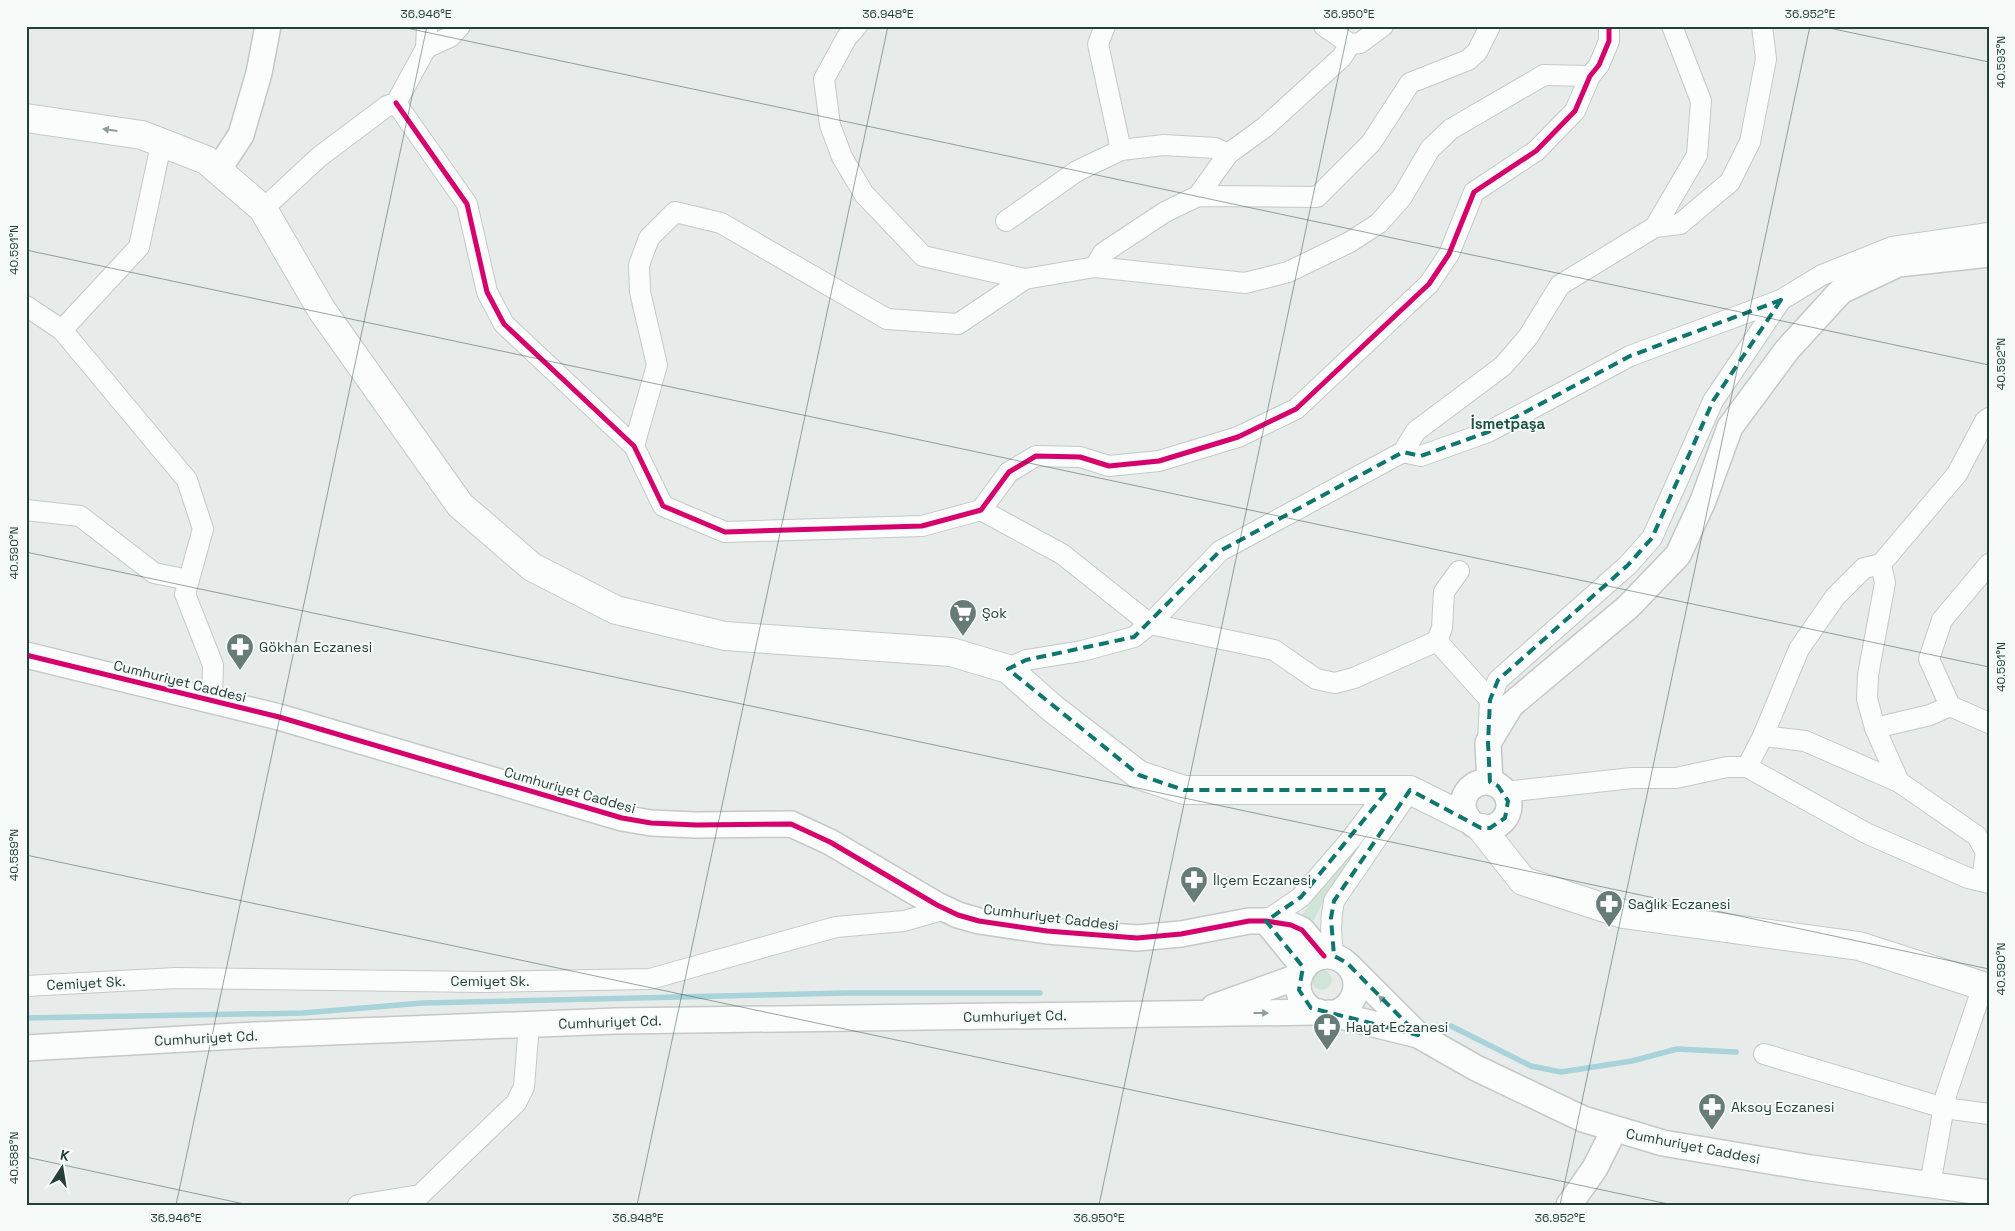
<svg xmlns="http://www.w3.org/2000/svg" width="2015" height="1231" font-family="'Space Grotesk',sans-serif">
<rect width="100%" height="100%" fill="#e7ecea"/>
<!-- green -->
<g fill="#d0e5d7">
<polygon points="1388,802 1392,804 1327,895 1312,923 1301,916"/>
<circle cx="1322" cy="980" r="10"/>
</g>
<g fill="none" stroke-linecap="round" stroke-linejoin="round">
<!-- stream -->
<g stroke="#a8d3da" stroke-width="5.5">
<polyline points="26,1018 303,1013 423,1003 846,993 1040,993"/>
<polyline points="1451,1026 1531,1066 1561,1072 1632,1061 1677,1049 1736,1052"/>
</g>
<defs>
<g id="minor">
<polyline points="857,26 847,37 824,79 830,125 842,157 864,194 923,256 1025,279 1095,267 1245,283 1288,272 1350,242 1379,223 1402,197 1430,149 1451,129 1544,75 1590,76"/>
<polyline points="1105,26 1098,44 1121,150"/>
<polyline points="1324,26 1350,44 1360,43 1383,26"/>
<polyline points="426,48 450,37 460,26"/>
<polyline points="396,103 467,204 487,292 504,324 634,446 663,506 725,532 922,526 981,510 1009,472 1036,456 1080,457 1109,466 1159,461 1238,437 1296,409 1429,284 1449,254 1474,192 1536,151 1575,111 1590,76 1599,65 1609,41 1609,26"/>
<polyline points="1198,196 1228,154 1265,127 1342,57 1350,44"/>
<polyline points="263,209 319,157 387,106 396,103 426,48 427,26"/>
<polyline points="1006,221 1077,171 1121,150 1164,145 1215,148 1228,154"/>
<polyline points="1655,227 1697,155 1701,101 1672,26"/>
<polyline points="1095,267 1103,253 1165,212 1198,196 1317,197 1371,143 1410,83 1468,60 1477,52 1490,26"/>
<polyline points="26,306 62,330 187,480 203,529 185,594 213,665 212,700"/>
<polyline points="62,330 139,247 159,154"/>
<polyline points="634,446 657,365 640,292 639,265 649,238 675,212 721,223 887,319 958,324 1025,279"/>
<polyline points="1403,452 1421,456 1488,432 1630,356 1781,300"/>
<polyline points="26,510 80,516 154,573 189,580"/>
<polyline points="981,510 1062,554 1150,624 1274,650 1316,679 1335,683 1354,678 1437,641 1490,700"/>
<polyline points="1881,564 1885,583 1868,675 1867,699 1875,728 1899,782"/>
<polyline points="1989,564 1942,620 1929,659 1950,706 1989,723"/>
<polyline points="1437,641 1442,628 1444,592 1459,571"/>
<polyline points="1008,669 1026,660 1082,651 1134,637 1150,624 1220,551 1403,452 1416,431 1503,366 1528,337 1560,285 1655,227 1680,224 1730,182 1750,142 1766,59 1762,26"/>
<polyline points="1875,728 1930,715 1950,706"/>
<polyline points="1763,736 1805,741 1899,782 1977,836 1986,852 1982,880"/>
<polyline points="1488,743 1490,700 1498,680 1628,565 1652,538 1713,401 1781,300 1822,275 1892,247 1989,233"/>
<polyline points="1747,767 1763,736 1799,649 1835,597 1864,568 1881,564 1957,474 1985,421 1989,418"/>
<polyline points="1505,792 1632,778 1676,778 1727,767 1747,767 1866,833 1968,878 1989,883"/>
<polyline points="1266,921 1301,897 1351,839 1388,790"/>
<path d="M1334 957C1330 937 1330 920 1334 901L1410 790"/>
<polyline points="26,986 176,978 483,982 650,979 836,927 904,921 946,909"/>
<polyline points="1764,1054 1944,1108 1989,1114"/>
<polyline points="1930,1185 1946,1095 1983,986"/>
<polyline points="358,1205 420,1195 516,1103 524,1087 529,1024"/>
</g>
<g id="tertiary">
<polyline points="218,170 241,135 259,73 268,26"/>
<polyline points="26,655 279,717 622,818 651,823 696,825 791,824 830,842 937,905 958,915 979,921 1047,931 1137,938 1181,934 1249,921 1266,921 1291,925 1302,930 1324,956"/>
<polyline points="1490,782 1488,743 1511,705 1628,607 1678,555 1703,501 1730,427 1787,350 1841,291 1898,264 1989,254"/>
<circle cx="1486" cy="805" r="23"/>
<polyline points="1266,921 1304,968"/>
<circle cx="1327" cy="985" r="29"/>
<polyline points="1350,967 1418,1035 1476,1068 1583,1119 1663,1143 1811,1168 1989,1193"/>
<polyline points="1214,1007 1300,976"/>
<polyline points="1329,1013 1418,1035"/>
<polyline points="26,1048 254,1035 616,1021 1319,1012"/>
<polyline points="1569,1205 1595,1168 1614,1130"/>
</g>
<g id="secondary">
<polyline points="26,118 142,135 206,160 263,209 321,309 460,505 532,567 616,610 725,636 951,652 1008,669 1052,708 1139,775 1184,790 1410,790 1466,818"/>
<polyline points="1481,828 1523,881 1623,914 1859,946 1989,988"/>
</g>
</defs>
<!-- minor casing -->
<use href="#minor" stroke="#c4c9c7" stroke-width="22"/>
<!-- tertiary casing -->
<use href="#tertiary" stroke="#c4c9c7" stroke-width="28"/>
<!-- secondary casing -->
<use href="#secondary" stroke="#c2cac7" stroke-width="30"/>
<!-- minor -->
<use href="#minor" stroke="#fbfcfc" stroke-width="20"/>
<!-- tertiary -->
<use href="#tertiary" stroke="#fbfcfc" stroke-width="25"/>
<!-- secondary -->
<use href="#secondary" stroke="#fbfcfc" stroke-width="28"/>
<defs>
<g id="cycleway">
<polyline points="396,103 467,204 487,292 504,324 634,446 663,506 725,532 922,526 981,510 1009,472 1036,456 1080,457 1109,466 1159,461 1238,437 1296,409 1429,284 1449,254 1474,192 1536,151 1575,111 1590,76 1599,65 1609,41 1609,26"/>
<polyline points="26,655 279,717 622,818 651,823 696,825 791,824 830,842 937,905 958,915 979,921 1047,931 1137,938 1181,934 1249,921 1266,921 1291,925 1302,930 1324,956"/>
</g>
</defs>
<!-- cycleway casing -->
<use href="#cycleway" stroke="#f6faf8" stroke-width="8"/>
<!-- cycleway -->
<use href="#cycleway" stroke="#d6006c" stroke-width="5"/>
</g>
<!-- one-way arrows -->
<defs><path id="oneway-solid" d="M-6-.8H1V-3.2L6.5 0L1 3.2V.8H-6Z" transform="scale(1.25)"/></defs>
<g fill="#909e9a">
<use href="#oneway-solid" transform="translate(110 130) rotate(-172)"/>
<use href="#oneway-solid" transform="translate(1384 1001) rotate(-135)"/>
<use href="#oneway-solid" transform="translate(1261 1013)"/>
</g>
<!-- marked area -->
<path fill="none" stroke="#0f766e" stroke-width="4" stroke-dasharray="10 6" stroke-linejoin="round" d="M1781 300 1713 401 1652 538 1628 565 1498 680 1490 700 1488 743 1490 782 1498 786 1508 801 1505 818 1490 828H1481L1410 790 1334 901 1331 918 1334 956 1347 963 1418 1035 1311 1008 1299 990 1303 967 1266 921 1301 897 1388 790H1184L1139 775 1008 669 1026 660 1134 637 1220 551 1403 452 1421 456 1488 432 1630 356Z"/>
<!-- ticks -->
<path fill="none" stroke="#244039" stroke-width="1" stroke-opacity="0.45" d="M397 26 1989 365M1820 26 1989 62M26 250 1989 667M26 552 1989 969M26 855 1673 1205M26 1157 249 1205M176 1205 427 26M637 1205 888 26M1099 1205 1349 26M1560 1205 1810 26"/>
<!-- icons -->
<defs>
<symbol id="supermarket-pin" viewBox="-11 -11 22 30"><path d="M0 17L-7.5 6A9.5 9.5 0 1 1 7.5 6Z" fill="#687c77" stroke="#f6faf8"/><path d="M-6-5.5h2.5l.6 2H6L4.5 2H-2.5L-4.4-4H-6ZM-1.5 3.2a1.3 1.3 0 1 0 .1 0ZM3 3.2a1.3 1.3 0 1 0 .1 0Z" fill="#fff"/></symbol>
<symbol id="pharmacy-pin" viewBox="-11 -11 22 30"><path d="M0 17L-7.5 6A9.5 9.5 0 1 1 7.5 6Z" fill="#687c77" stroke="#f6faf8"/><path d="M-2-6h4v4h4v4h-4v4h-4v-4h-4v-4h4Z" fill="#fff"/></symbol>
</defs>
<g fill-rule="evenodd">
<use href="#supermarket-pin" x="947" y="597" width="32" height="43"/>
<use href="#pharmacy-pin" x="224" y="631" width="32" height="43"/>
<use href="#pharmacy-pin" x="1178" y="864" width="32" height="43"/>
<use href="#pharmacy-pin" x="1593" y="888" width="32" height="43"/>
<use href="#pharmacy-pin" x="1311" y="1011" width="32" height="43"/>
<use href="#pharmacy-pin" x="1696" y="1091" width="32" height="43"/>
</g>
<g text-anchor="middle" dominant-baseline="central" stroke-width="4" stroke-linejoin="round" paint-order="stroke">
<!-- poi labels -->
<g font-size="14" fill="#244039" stroke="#f6faf8" text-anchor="start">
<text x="982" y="613">Şok</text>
<text x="259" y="647">Gökhan Eczanesi</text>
<text x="1213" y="880">İlçem Eczanesi</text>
<text x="1628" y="904">Sağlık Eczanesi</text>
<text x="1346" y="1027">Hayat Eczanesi</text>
<text x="1731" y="1107">Aksoy Eczanesi</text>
</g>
<!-- street labels -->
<g font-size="14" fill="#244039" stroke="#f6faf8">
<text transform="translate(180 681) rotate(14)">Cumhuriyet Caddesi</text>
<text transform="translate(570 790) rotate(16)">Cumhuriyet Caddesi</text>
<text transform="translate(1051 917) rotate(7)">Cumhuriyet Caddesi</text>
<text x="490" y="981">Cemiyet Sk.</text>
<text transform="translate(86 983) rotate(-3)">Cemiyet Sk.</text>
<text transform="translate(1015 1016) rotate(-1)">Cumhuriyet Cd.</text>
<text transform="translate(610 1022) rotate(-2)">Cumhuriyet Cd.</text>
<text transform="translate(206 1038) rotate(-3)">Cumhuriyet Cd.</text>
<text transform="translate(1693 1146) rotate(11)">Cumhuriyet Caddesi</text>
</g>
<!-- neighbourhood labels -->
<g font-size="15" font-weight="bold" fill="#1f5346" stroke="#f6faf8">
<text x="1508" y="423">İsmetpaşa</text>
</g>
</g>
<!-- border -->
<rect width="2015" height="1231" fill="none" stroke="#f6faf8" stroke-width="55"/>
<!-- north arrow -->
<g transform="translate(62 1168) rotate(12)" stroke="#f6faf8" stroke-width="4" paint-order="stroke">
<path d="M0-4L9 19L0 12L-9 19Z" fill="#244039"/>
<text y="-8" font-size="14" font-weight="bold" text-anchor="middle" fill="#244039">K</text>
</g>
<rect x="28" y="28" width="1960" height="1176" fill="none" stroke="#244039" stroke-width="2"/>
<g font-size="12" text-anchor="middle" fill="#244039">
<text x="426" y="18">36.946°E</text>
<text x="888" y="18">36.948°E</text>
<text x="1349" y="18">36.950°E</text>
<text x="1810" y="18">36.952°E</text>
<text transform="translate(2001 62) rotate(-90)" y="4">40.593°N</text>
<text transform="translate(14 250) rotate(-90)" y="4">40.591°N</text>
<text transform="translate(2001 364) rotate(-90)" y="4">40.592°N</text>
<text transform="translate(14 553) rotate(-90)" y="4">40.590°N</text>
<text transform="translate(2001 667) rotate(-90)" y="4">40.591°N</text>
<text transform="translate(14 855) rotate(-90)" y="4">40.589°N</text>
<text transform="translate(2001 969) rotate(-90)" y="4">40.590°N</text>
<text transform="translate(14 1158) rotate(-90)" y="4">40.588°N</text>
<text x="176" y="1222">36.946°E</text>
<text x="638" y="1222">36.948°E</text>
<text x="1099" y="1222">36.950°E</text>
<text x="1560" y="1222">36.952°E</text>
</g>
</svg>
